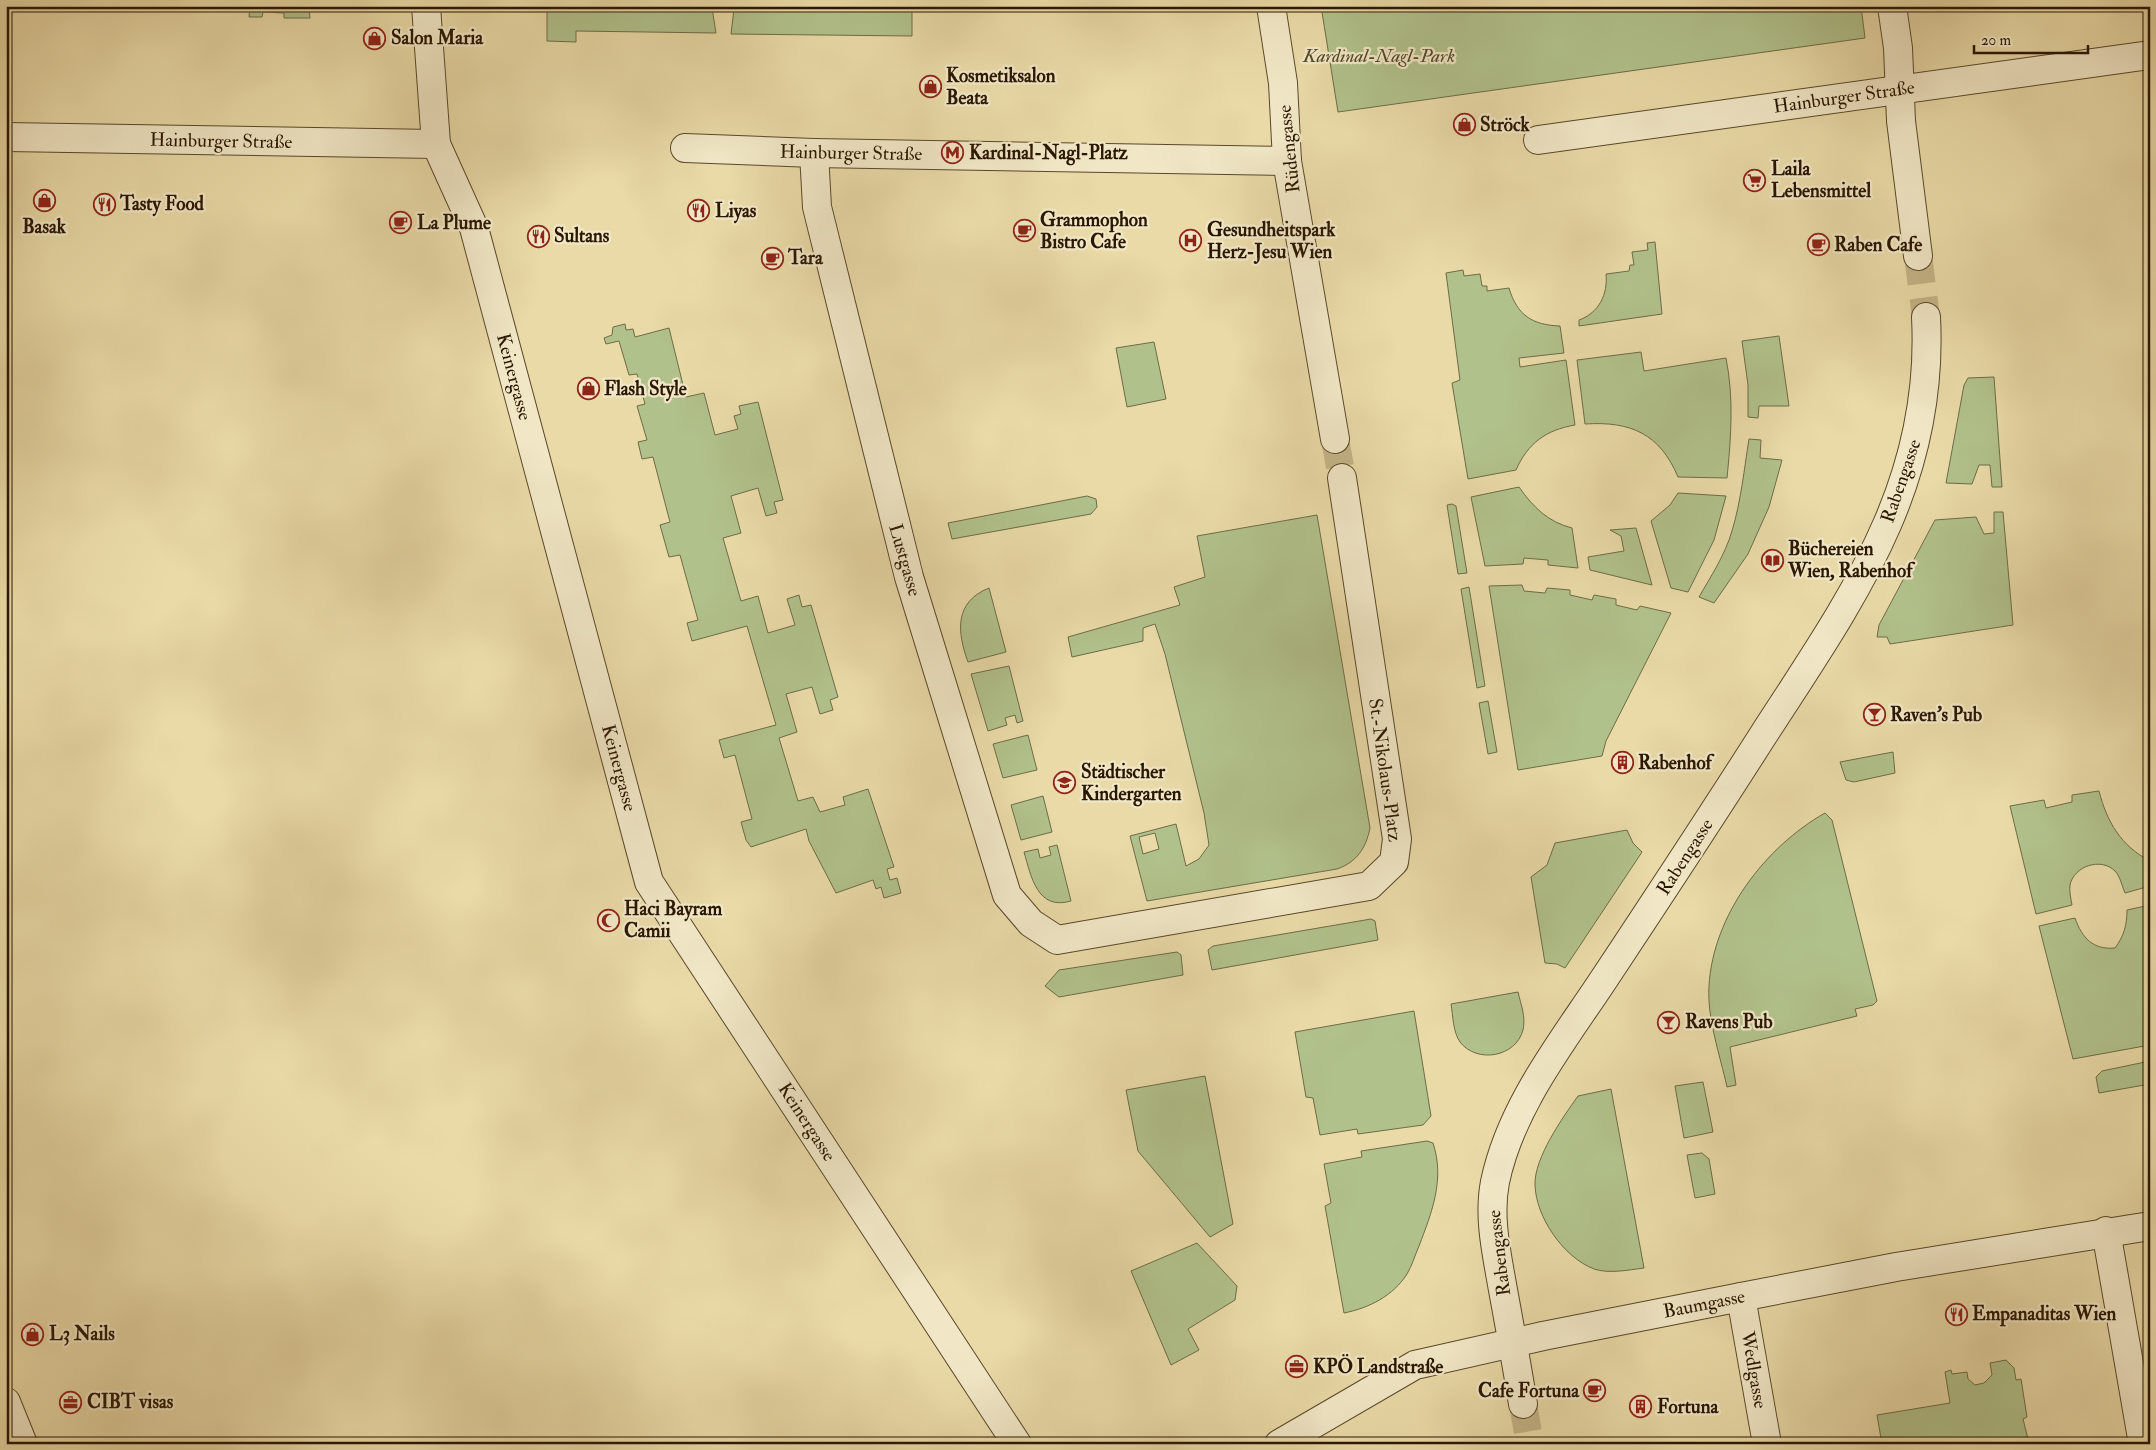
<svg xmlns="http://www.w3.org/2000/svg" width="2156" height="1450" font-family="'IM FELL Double Pica',serif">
<rect width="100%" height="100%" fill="#e9daa7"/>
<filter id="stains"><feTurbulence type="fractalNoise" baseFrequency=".004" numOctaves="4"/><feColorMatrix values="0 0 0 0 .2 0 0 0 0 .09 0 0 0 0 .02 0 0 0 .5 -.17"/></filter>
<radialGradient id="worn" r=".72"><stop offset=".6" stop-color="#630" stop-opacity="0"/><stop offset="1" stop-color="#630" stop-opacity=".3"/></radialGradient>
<!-- green -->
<g fill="#b1c18b" stroke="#6e6c46" fill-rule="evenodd">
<polygon points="250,6 289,6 298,10 309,8 310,18 284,18 284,13 263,12 262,17 249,17"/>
<polygon points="547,6 712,8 716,33 576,31 576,42 547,41"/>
<polygon points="1321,6 1861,6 1865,38 1338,112"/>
<polygon points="734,9 912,9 912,36 731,34"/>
<path d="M1655 242 1662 314 1579 326V320C1599 313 1608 294 1606 274L1629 271 1630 265H1634L1632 252 1648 250 1647 243Z"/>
<path d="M1463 270 1464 276 1480 274 1482 286H1487V291L1509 288C1517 315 1532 325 1560 326L1564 353 1519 358 1520 367 1566 360 1575 425C1546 430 1528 443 1516 470L1468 479 1452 383 1460 380 1446 273Z"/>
<polygon points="625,324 626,330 633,329 635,337 669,328 686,397 704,393 715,435 738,429 734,416 741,414 739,406 758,402 783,500 774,502 777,513 766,516 758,488 731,496 741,533 723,538 741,601 758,596 768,633 795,625 787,599 799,595 802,607 811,605 838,697 830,700 833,710 820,714 812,687 786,694 797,732 779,738 798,801 813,797 820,812 845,805 843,797 868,789 894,867 887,869 890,880 897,878 901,893 884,898 881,887 876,889 873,880 836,893 809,841 806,829 751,847 746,840 741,822 752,819 735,755 724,758 719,740 776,725 747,626 692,641 687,623 698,620 680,555 669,557 660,525 670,522 653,457 642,459 638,442 647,440 637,406 645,404 637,374 629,375 619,341 606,344 604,338 612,335 613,327"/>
<polygon points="1779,336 1789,406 1759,406 1758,418 1748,417 1748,385 1742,341"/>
<polygon points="1154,342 1166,399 1127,407 1116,348"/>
<path d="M1641 352 1644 371 1726 358C1734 398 1731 438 1727 478L1678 477C1660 434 1631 421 1585 424L1577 360Z"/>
<polygon points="1994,377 2002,487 1992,487 1990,465 1979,465 1972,484 1946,483 1964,385 1968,378"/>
<path d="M1749 439 1761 440 1760 458 1782 460 1769 507 1748 554 1714 603 1699 597C1711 576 1725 555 1732 531 1741 501 1744 470 1749 439Z"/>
<path d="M1519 487C1533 507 1548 522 1572 528L1578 568 1548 565V560L1524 558 1523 564 1485 566 1471 497Z"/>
<polygon points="1678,493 1726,496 1714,540 1688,592 1671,588 1651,521 1670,505"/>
<polygon points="1087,496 1096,499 1097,507 1091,514 952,539 948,523"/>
<polygon points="1452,504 1456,506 1467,573 1458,574 1447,505"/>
<polygon points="1994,512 2003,512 2013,625 1890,644 1887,637 1877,637 1879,625 1935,520 1976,517 1984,534 1994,533"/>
<path d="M1317 515 1370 828C1366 848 1357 862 1337 869L1147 901 1130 836 1176 824 1186 866 1199 859 1209 845 1204 813 1165 654 1155 624 1143 628V641L1072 657 1068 637 1180 605 1174 587 1205 577 1197 536ZM1155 833 1159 849 1143 854 1139 837Z"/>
<polygon points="1636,528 1652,585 1590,570 1588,557 1624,551 1621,536 1610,530"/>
<polygon points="1522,585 1524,591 1545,593 1547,588 1570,590 1570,595 1592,600 1594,595 1616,599 1616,605 1637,610 1640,606 1671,613 1606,741 1602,756 1518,770 1489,586"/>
<polygon points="1469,587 1485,686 1477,688 1461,589"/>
<path d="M989 588 1006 652 968 662C957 632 954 602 989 588Z"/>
<polygon points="1009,666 1023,721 1017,723 1015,715 1005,718 1007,725 988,731 971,674"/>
<polygon points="1488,701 1497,752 1488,754 1479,703"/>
<polygon points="1028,735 1037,770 1003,778 993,744"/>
<polygon points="1893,752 1895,773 1854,782 1846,780 1840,762"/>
<path d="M2099 791C2107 822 2121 846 2150 861V886L2125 893C2122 886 2120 876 2115 871 2101 857 2074 866 2070 885 2069 891 2071 899 2072 905L2036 914 2010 806 2044 800 2046 808 2072 802V795Z"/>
<polygon points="1043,796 1052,832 1021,840 1011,805"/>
<path d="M1825 813 1832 820 1877 1001 1873 1005 1855 1009 1857 1016 1730 1047 1736 1085 1727 1087C1720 1055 1707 1019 1709 986 1713 915 1765 847 1825 813Z"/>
<polygon points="1627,830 1633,843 1642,852 1565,968 1557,964 1545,963 1531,877 1547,865 1555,843"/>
<path d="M1057 845 1071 901C1037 911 1031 876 1024 852L1038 849 1040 858 1051 855 1049 847Z"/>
<path d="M2150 905V1045L2073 1059 2039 926 2075 918C2082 938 2093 950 2115 948 2124 936 2127 925 2127 910Z"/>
<polygon points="1371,919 1375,921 1378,940 1212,970 1208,950 1213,946"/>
<polygon points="1177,952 1181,955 1183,975 1059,997 1045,986 1059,970"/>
<path d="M1518 992C1521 1005 1526 1017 1523 1030 1516 1057 1477 1064 1460 1042 1453 1032 1453 1016 1451 1004Z"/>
<polygon points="1414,1011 1431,1116 1423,1125 1358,1134 1357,1129 1320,1135 1313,1098 1306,1097 1295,1032"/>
<polygon points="2150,1061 2150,1084 2099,1093 2096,1077 2102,1071"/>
<polygon points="1205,1076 1233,1224 1210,1237 1138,1151 1126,1090"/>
<polygon points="1703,1082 1713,1132 1684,1138 1675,1086"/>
<path d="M1611 1089 1644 1268C1628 1270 1609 1274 1594 1269 1563 1257 1536 1217 1535 1185 1534 1158 1563 1117 1578 1096Z"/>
<path d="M1427 1141 1433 1143C1445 1179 1432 1212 1419 1246 1415 1255 1412 1266 1407 1274 1393 1296 1369 1308 1344 1313L1325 1206 1331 1203 1324 1164 1362 1157 1361 1151Z"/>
<polygon points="1702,1153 1709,1159 1715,1194 1695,1198 1687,1155"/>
<polygon points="1197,1243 1237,1286 1235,1300 1188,1329 1199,1350 1171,1365 1131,1271"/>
<polygon points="2006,1360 2014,1368 2016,1380 2021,1379 2027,1417 2023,1419 2028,1439 2031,1439 2032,1444 1882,1444 1877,1415 1950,1403 1945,1372 1951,1370 1952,1374 1967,1372 1968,1379 1975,1385 1984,1383 1992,1375 1990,1363"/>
</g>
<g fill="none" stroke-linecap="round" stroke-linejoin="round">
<!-- minor-tunnel -->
<g stroke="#c3b386" stroke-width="28" stroke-dasharray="28 14" stroke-linecap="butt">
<polyline points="1918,256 1926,317"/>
<polyline points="1335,439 1342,478"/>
<polyline points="1523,1404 1530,1444"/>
</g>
<defs>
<g id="minor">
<polyline points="426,6 436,144 474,228 649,882 1017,1444"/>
<polyline points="1271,6 1283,83 1287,161 1335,439"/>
<polyline points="1892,6 1898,48 1901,121 1918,256"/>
<polyline points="6,137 436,144"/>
<polyline points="1538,140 2150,55"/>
<polyline points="685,148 814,153 1287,161"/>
<polyline points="814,153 817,207 909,577 1007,895 1031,923 1057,940 1369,886 1394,862 1397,839 1342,478"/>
<polyline points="2106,1231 2143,1444"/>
<polyline points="1741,1297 1767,1444"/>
<polyline points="6,1402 23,1444"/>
<path d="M1523 1404C1517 1366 1510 1328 1503 1290 1497 1255 1488 1218 1495 1182 1511 1105 1564 1040 1606 976 1659 896 1711 817 1762 737 1849 602 1935 487 1926 317"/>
<polyline points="1279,1444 1415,1365 1543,1336 1741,1297 1896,1267 2150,1226"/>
</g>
</defs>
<!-- minor casing -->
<use href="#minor" stroke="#5a482a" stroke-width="30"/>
<!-- minor -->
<use href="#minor" stroke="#f1e7c6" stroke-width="28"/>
</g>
<!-- icons -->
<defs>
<symbol id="shop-ring" viewBox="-11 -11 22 22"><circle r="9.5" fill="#f1e7c6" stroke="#8f2418" stroke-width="1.5"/><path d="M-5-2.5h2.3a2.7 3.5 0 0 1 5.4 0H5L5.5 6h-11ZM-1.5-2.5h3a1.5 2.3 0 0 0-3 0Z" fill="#8f2418"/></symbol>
<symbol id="metro-ring" viewBox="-11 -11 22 22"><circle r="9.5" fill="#f1e7c6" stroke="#8f2418" stroke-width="1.5"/><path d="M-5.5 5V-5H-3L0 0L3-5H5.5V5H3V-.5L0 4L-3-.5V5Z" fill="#8f2418"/></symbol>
<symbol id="supermarket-ring" viewBox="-11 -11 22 22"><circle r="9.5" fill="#f1e7c6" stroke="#8f2418" stroke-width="1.5"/><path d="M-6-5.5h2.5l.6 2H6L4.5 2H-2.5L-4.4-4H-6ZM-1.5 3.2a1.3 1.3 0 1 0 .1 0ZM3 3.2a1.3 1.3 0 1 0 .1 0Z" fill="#8f2418"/></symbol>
<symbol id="restaurant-ring" viewBox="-11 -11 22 22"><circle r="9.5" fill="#f1e7c6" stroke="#8f2418" stroke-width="1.5"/><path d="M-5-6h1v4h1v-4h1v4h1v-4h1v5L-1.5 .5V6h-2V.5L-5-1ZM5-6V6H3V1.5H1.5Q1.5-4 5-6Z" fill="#8f2418"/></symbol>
<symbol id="cafe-ring" viewBox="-11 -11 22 22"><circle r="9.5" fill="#f1e7c6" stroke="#8f2418" stroke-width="1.5"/><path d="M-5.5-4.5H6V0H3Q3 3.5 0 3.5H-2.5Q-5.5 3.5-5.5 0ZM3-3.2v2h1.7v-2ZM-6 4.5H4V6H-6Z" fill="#8f2418"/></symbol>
<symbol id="hospital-ring" viewBox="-11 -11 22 22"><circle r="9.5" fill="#f1e7c6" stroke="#8f2418" stroke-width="1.5"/><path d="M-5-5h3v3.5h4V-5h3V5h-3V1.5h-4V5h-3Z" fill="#8f2418"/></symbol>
<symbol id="library-ring" viewBox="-11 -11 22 22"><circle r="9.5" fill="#f1e7c6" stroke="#8f2418" stroke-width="1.5"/><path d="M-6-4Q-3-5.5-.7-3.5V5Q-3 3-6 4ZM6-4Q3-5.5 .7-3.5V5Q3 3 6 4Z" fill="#8f2418"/></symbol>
<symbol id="bar-ring" viewBox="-11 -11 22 22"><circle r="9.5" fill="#f1e7c6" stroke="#8f2418" stroke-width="1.5"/><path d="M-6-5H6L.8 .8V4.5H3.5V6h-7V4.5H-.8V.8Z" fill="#8f2418"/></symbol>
<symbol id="building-ring" viewBox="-11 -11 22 22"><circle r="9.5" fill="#f1e7c6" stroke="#8f2418" stroke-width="1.5"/><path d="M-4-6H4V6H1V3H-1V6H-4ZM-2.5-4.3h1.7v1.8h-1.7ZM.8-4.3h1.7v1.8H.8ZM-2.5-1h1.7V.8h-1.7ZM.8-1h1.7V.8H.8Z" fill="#8f2418"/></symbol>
<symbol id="school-ring" viewBox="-11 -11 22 22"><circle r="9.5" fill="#f1e7c6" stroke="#8f2418" stroke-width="1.5"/><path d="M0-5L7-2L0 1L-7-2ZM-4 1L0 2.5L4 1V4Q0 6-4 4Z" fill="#8f2418"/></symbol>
<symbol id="mosque-ring" viewBox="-11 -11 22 22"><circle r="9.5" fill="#f1e7c6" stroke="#8f2418" stroke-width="1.5"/><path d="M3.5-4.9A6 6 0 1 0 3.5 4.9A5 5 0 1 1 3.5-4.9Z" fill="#8f2418"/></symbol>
<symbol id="office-ring" viewBox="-11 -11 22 22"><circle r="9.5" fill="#f1e7c6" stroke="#8f2418" stroke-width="1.5"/><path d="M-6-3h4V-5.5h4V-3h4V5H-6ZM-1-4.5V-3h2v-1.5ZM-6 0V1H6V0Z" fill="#8f2418"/></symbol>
</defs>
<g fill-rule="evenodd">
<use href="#shop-ring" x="362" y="26" width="25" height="25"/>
<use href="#shop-ring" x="918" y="74" width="25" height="25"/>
<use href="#shop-ring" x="1452" y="112" width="25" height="25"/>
<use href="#metro-ring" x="940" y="140" width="25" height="25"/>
<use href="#supermarket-ring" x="1742" y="168" width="25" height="25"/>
<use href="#shop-ring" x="32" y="188" width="25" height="25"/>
<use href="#restaurant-ring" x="92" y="192" width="25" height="25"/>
<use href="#restaurant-ring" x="686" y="198" width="25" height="25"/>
<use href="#cafe-ring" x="388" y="210" width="25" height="25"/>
<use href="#cafe-ring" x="1012" y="218" width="25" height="25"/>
<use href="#restaurant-ring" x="526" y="224" width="25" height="25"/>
<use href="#hospital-ring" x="1178" y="228" width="25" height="25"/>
<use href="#cafe-ring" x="1806" y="232" width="25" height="25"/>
<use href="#cafe-ring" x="760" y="246" width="25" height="25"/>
<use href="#shop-ring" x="576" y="376" width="25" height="25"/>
<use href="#library-ring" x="1760" y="548" width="25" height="25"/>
<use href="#bar-ring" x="1862" y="702" width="25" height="25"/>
<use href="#building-ring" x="1610" y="750" width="25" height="25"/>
<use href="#school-ring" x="1052" y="770" width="25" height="25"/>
<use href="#mosque-ring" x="596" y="908" width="25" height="25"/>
<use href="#bar-ring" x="1656" y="1010" width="25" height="25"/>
<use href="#restaurant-ring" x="1944" y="1302" width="25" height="25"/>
<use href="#shop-ring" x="20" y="1322" width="25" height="25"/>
<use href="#office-ring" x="1284" y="1354" width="25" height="25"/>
<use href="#cafe-ring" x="1582" y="1378" width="25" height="25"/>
<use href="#office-ring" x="58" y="1390" width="25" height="25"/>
<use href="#building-ring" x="1628" y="1394" width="25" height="25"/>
</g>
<g text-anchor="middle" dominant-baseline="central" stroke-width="4.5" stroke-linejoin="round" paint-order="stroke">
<!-- poi labels -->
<g font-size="19" font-weight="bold" fill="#2a1700" stroke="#f1e7c6" text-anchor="start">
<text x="391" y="38">Salon Maria</text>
<text x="946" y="76">Kosmetiksalon<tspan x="946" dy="22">Beata</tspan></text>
<text x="1480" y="125">Ströck</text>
<text x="969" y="153">Kardinal-Nagl-Platz</text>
<text x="1771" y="169">Laila<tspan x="1771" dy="22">Lebensmittel</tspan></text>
<text x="120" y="204">Tasty Food</text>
<text x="715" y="211">Liyas</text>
<text x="1040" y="220">Grammophon<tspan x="1040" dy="22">Bistro Cafe</tspan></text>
<text x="417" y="223">La Plume</text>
<text x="44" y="227" text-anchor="middle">Basak</text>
<text x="1207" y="230">Gesundheitspark<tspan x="1207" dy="22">Herz-Jesu Wien</tspan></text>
<text x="554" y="236">Sultans</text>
<text x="1834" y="245">Raben Cafe</text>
<text x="788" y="258">Tara</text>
<text x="604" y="389">Flash Style</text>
<text x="1788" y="549">Büchereien<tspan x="1788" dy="22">Wien, Rabenhof</tspan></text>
<text x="1890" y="715">Raven's Pub</text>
<text x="1638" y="763">Rabenhof</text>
<text x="1081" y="772">Städtischer<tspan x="1081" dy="22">Kindergarten</tspan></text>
<text x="624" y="909">Haci Bayram<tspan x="624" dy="22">Camii</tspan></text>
<text x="1685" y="1022">Ravens Pub</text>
<text x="1972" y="1314">Empanaditas Wien</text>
<text x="49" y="1334">L3 Nails</text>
<text x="1313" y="1367">KPÖ Landstraße</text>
<text x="1579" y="1391" text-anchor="end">Cafe Fortuna</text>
<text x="87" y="1402">CIBT visas</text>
<text x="1657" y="1407">Fortuna</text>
</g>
<!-- park labels -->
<g font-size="19" font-style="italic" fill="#524a2a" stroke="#f1e7c6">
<text x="1379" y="56">Kardinal-Nagl-Park</text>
</g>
<!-- street labels -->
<g font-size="19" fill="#2a1700" stroke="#f1e7c6">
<text transform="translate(1844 97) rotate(-8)">Hainburger Straße</text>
<text transform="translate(221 141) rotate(1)">Hainburger Straße</text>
<text transform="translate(1289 149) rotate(-96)">Rüdengasse</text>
<text transform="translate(851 153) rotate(1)">Hainburger Straße</text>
<text transform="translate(514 377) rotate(75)">Keinergasse</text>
<text transform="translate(1901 481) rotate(-71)">Rabengasse</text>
<text transform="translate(905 560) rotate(74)">Lustgasse</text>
<text transform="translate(619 768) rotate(75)">Keinergasse</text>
<text transform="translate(1385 770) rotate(82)">St.-Nikolaus-Platz</text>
<text transform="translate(1685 857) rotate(-57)">Rabengasse</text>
<text transform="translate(807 1122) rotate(57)">Keinergasse</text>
<text transform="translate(1499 1253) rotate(-97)">Rabengasse</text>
<text transform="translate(1704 1304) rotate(-11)">Baumgasse</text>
<text transform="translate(1754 1370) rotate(80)">Wedlgasse</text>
</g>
</g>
<!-- margin -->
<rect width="2156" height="1450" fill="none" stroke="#e9daa7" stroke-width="25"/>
<rect x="8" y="8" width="2141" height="1435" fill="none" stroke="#2a1700" stroke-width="2.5"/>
<rect x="12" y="12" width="2131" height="1425" fill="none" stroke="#2a1700"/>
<!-- scale -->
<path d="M1974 45v8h114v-8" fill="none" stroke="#2a1700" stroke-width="2.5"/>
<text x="1981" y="45" font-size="15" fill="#2a1700" stroke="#f1e7c6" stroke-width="4" paint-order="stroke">20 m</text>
<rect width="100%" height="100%" filter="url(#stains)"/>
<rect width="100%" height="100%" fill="url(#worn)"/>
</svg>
